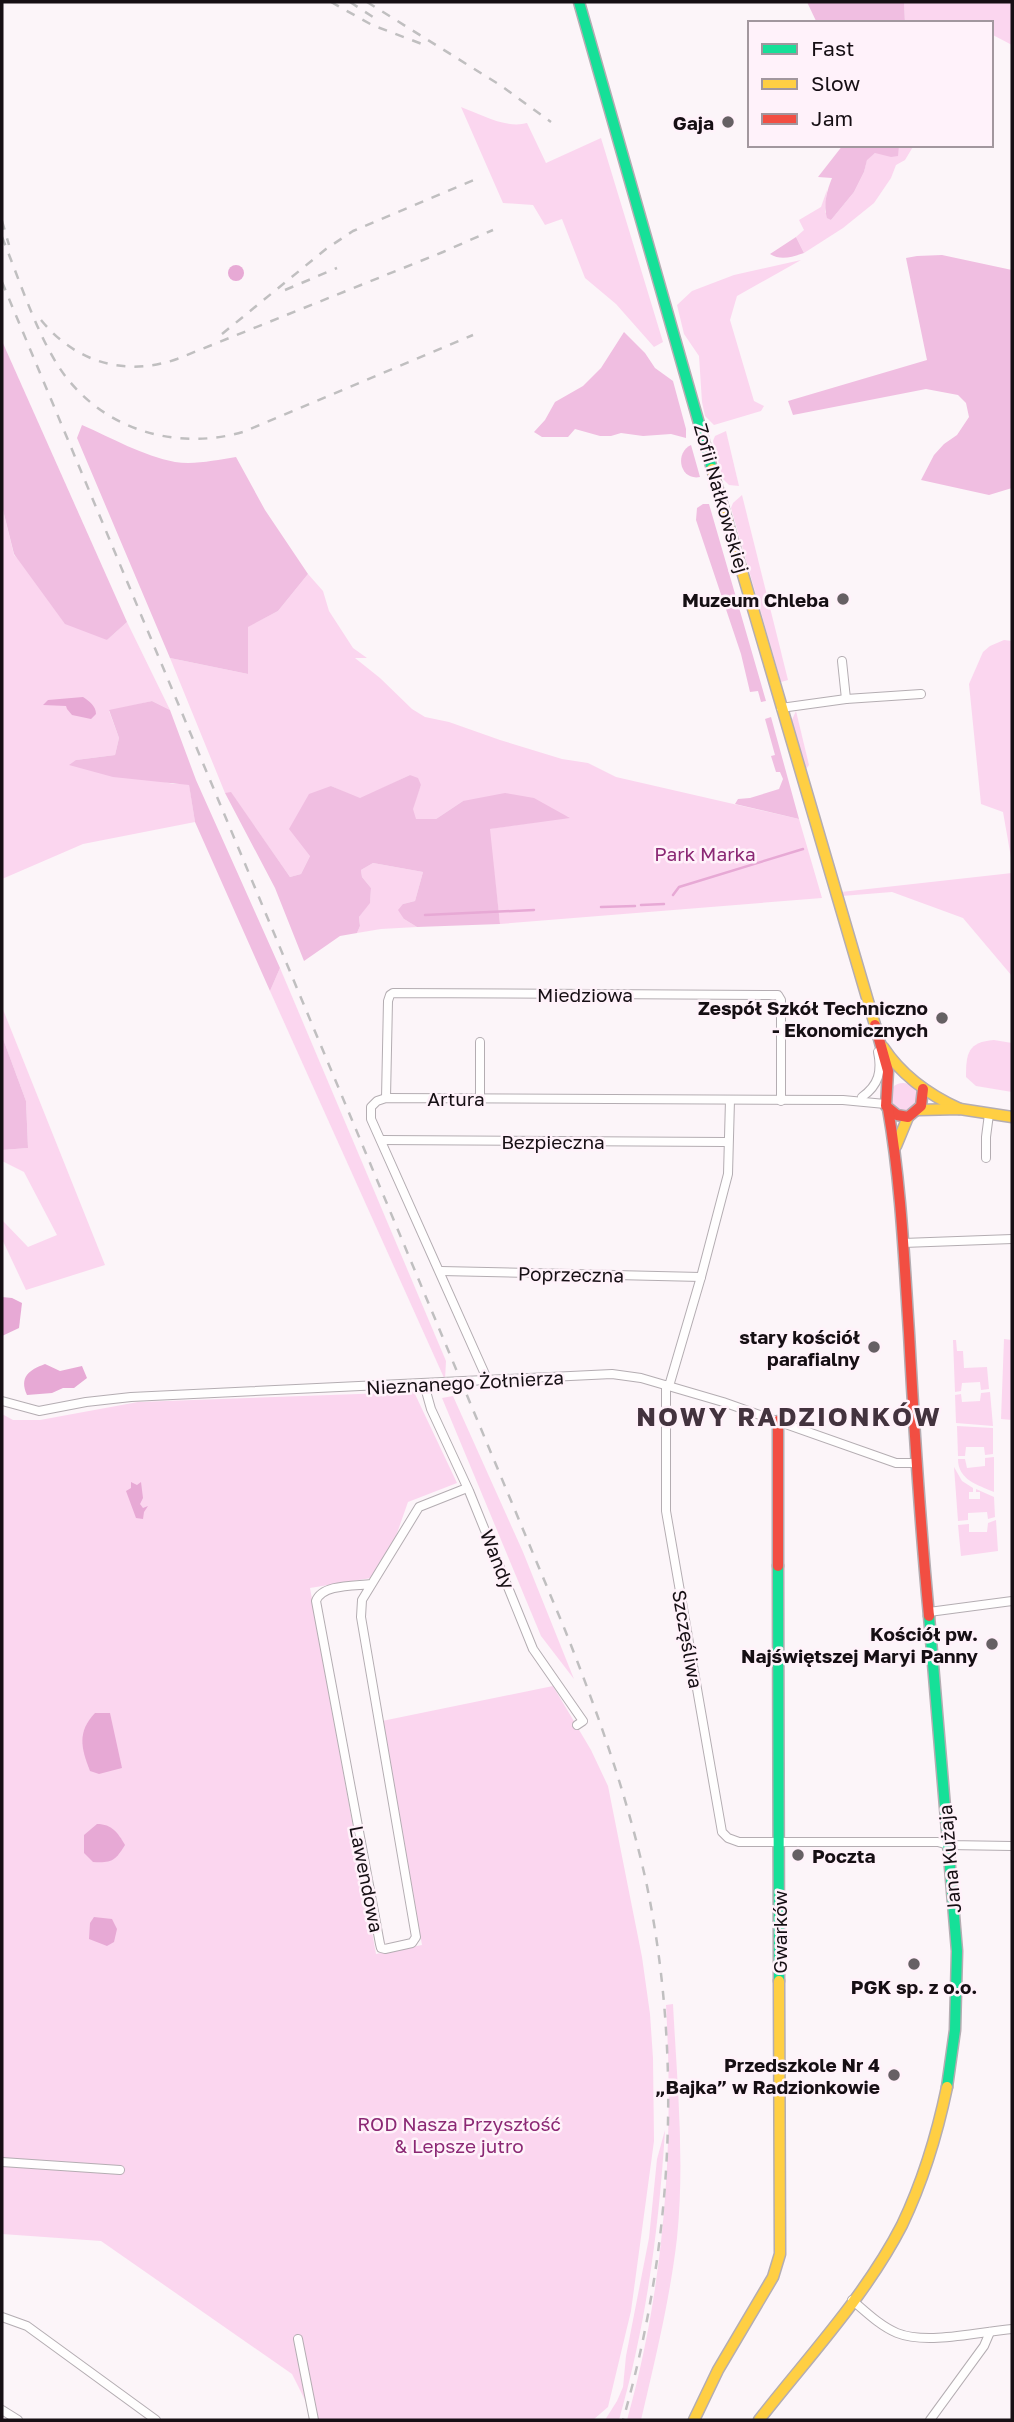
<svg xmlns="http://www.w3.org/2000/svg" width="1014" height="2422" font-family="'Golos Text',sans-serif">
<rect width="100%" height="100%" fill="#fcf5f9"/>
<!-- green -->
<g fill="#fbd6ef">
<polygon points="904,2 1012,2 1012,45 991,34 991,23 905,23"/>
<path d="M461 107C480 114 506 129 527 123L546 163 601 138 663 342 654 347 616 304 585 278 562 219 545 225 533 205 503 203Z"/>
<polygon points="899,145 914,145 905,160 896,165 891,178 874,203 843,228 804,253 796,237 804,230 799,220 821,207 827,190 825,212 831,220 854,192 864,172 867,159 875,153 900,147"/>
<polygon points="801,260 737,296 730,320 754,401 764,406 761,411 714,425 705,416 702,402 699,356 684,334 677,305 692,291 734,275"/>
<polygon points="726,431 739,486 729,485 723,479 713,441 715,436"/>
<polygon points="742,495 788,680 781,682 731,508 733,503"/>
<polygon points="2,506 14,555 107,640 127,622 170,710 152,701 109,711 119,738 115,755 76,760 173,784 189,784 195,822 83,844 2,879"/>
<polygon points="308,574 323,591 329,611 353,648 367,658 355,658 380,678 412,709 425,717 449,722 500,740 562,759 588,763 616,777 799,819 822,898 500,924 489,829 569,817 463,801 436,819 415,819 412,809 421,785 410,775 360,799 331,786 310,856 301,874 290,877 231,793 225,793 170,658 248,674 247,627 278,611"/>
<polygon points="1004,640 1012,641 1012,863 1003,812 981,804 969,684 983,652 990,646"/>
<polygon points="796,711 809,765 806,769 791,722"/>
<polygon points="373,863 423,872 415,901 403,904 404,919 417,927 381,929 357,933 360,926 359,917 370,902 371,888 362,877 361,870"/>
<polygon points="1012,873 1012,976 963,918 892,892 842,896 841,892"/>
<polygon points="280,968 446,1361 445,1380 270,991"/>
<polygon points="2,1007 105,1265 26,1290 2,1239 2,1220 28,1247 57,1235 24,1172 2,1161 2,1150 28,1148 26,1101 2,1036"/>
<path d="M994 1040 1012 1043V1092L976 1086 966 1077C966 1053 968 1042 994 1040Z"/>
<circle cx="903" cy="1097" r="14"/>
<polygon points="1004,1339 1012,1340 1012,1420 1001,1419"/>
<polygon points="953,1340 956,1340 957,1351 963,1351 964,1368 987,1367 989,1389 981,1390 980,1382 962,1383 961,1391 955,1392"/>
<polygon points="414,1392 457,1483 408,1502 396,1536 371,1578 310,1588 376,1954 422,1945 382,1721 553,1686 591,1750 608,1786 642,1957 650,2014 653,2058 654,2141 631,2311 608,2407 593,2420 315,2420 292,2374 101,2241 2,2234 2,1414 13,1420 40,1420 138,1402"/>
<polygon points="990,1392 993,1426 956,1423 955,1395 961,1394 962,1402 980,1401 981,1393"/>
<polygon points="453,1396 523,1552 574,1679 541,1636 442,1398"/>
<polygon points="957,1426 993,1428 993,1454 985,1455 984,1447 966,1447 965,1456 958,1456"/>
<path d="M994 1457V1492C978 1485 958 1480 958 1459H965L967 1468 985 1466V1458Z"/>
<polygon points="954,1467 962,1481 973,1488 973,1492 969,1492 969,1499 980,1499 980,1492 976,1492 976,1489 994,1497 995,1517 988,1519 987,1512 968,1513 968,1520 958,1521"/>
<polygon points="996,1520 998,1551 961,1556 958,1525 969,1524 969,1532 987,1532 988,1523"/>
<path d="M673 2004C677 2082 685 2160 677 2238 670 2299 655 2360 641 2420H627C665 2284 674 2146 666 2005Z"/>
<path d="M665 2130C659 2229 646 2325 619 2420H605L617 2401 623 2387 626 2356 649 2238 657 2159Z"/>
</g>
<!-- forest -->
<g fill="#f0bee1">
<polygon points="807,2 904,2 905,23 817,23"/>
<path d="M843 145H899L898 156 891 157 875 153 867 160 864 172 854 192 831 220 827 218C823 205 827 190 832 178L818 177Z"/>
<path d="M796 237 804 253C792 257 781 261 770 254Z"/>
<polygon points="942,255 1012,270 1012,488 989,495 921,480 934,455 944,444 957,435 969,417 966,403 958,395 926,389 793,415 788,401 927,360 906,258 917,256"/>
<polygon points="624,332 645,353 655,368 673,381 686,429 686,438 671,434 643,436 621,433 611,436 600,436 575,429 568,437 542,437 534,432 545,420 555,402 583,386 601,368"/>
<polygon points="2,341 127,622 107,640 65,624 14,554 2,506"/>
<path d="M82 425C112 438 143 456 175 462 195 465 216 460 236 457L265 510 308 574 278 611 248 627V674L170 658 77 438Z"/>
<path d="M691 445 700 477C680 481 674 453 691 445Z"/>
<polygon points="703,504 709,504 766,701 761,702 758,691 750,692 741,654 696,520 697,508"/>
<polygon points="152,701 170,710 196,780 280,968 270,991 195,822 189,785 113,777 69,765 76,760 115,755 119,738 109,710"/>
<polygon points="771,717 799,819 735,804 738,799 750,798 779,789 783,779 780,772 776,772 771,756 775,755 765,719"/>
<polygon points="410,775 418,778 421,785 413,809 416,819 436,819 463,801 505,793 534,798 570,818 490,829 500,924 417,927 404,919 398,910 403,904 415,901 423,872 373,863 361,870 362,877 371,888 370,903 359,917 360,926 357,933 340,936 304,961 275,888 225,793 231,792 290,877 301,874 310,856 289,829 309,794 331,786 360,798"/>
<polygon points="2,1036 26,1101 28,1148 2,1150"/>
</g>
<!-- water -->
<g fill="#e7a9d5">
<circle cx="236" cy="273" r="8"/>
<path d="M83 697C89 701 96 706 96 714L91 719 72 715 67 709 66 706 43 705 48 700Z"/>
<polygon points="2,1297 12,1298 22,1303 19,1328 2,1336"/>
<path d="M45 1364 60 1371 82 1366 87 1378 74 1388H63L52 1393 27 1395C19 1377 29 1370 45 1364Z"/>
<polygon points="131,1482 137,1485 141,1482 143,1498 140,1504 143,1508 148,1506 144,1512 143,1519 136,1518 126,1491 131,1488"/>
<path d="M95 1713H110L122 1768 99 1774 90 1771C81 1748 77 1732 95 1713Z"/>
<path d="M97 1824C112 1824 118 1833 125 1845 115 1861 112 1863 93 1862L84 1853V1835Z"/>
<polygon points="94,1917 112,1919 117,1929 114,1942 107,1946 89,1939 90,1923"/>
</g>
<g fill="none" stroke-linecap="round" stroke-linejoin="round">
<!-- stream -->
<g stroke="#e7a9d5" stroke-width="2.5">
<polyline points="673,895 679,887 803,849"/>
<polyline points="641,905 664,904"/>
<polyline points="601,907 635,906"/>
<polyline points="425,915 534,910"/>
</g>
<defs>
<g id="street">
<polyline points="842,661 846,699"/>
<polyline points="781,708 846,699 921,694"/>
<polyline points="480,1042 480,1098"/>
<path d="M862 1097C879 1085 882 1071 878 1052"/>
<polyline points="386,1098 388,1001 390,995 393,993 770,995 778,995 781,1000 781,1101"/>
<polyline points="381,1140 725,1142"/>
<polyline points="986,1158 986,1137 989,1114"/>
<polyline points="903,1243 1012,1239"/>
<polyline points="441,1271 701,1277"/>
<polyline points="488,1381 371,1119 371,1107 377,1101 386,1098 843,1100 885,1104"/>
<polyline points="424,1384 431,1409 469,1491 533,1649 583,1721 577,1725"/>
<polyline points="666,1385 666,1511 722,1832 728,1838 739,1842 938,1842 948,1845 1012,1846"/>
<polyline points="669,1386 701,1277 728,1174 730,1100"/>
<polyline points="2,1401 39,1411 86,1402 131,1397 612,1374 641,1378 723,1402 896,1463 917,1463"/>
<path d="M371 1584C355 1586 322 1584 316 1601L380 1944 381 1948 385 1949 412 1943 416 1937 361 1617 362 1600 419 1507 467 1488"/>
<polyline points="929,1612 1012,1601"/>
<polyline points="2,2162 120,2170"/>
<path d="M852 2300C865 2311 880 2326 897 2333 927 2345 979 2332 1012 2329"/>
<polyline points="2,2317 27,2326 156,2420"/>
<polyline points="298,2339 314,2420"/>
<polyline points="2,2410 18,2420"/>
<polyline points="930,2420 984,2346 990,2332"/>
</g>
<g id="fast">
<polyline points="579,2 712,469"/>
<polyline points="778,1566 779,1981"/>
<polyline points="929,1616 957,1951 955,2030 947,2087"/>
</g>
<g id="slow">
<polyline points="712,469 875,1025"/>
<path d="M883 1047C902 1076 929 1095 960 1109"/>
<polyline points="918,1110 960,1109 1012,1117"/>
<polyline points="896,1146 908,1117"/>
<polyline points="694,2420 718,2370 773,2277 780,2254 779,1981"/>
<path d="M759 2420C808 2357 865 2297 902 2225 923 2181 937 2135 947 2087"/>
</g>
<g id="jam">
<polyline points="875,1025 888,1071 886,1106 897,1115 908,1117 921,1106 923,1089"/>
<path d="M888 1109C901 1183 904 1258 909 1333 914 1427 920 1522 929 1616"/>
<polyline points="778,1421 778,1566"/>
</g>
</defs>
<!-- street casing -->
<use href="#street" stroke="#b4adb2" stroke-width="10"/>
<!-- fast casing -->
<use href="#fast" stroke="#b4adb2" stroke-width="13"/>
<!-- slow casing -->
<use href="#slow" stroke="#b4adb2" stroke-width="13"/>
<!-- jam casing -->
<use href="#jam" stroke="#b4adb2" stroke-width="13"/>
<!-- street -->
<use href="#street" stroke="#fffefe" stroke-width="8"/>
<!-- fast -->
<use href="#fast" stroke="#16e098" stroke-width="10"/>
<!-- slow -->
<use href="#slow" stroke="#ffcf43" stroke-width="10"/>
<!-- jam -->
<use href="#jam" stroke="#f24e42" stroke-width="10"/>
<!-- rail -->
<g stroke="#c0bfc0" stroke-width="2.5" stroke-dasharray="9 9" stroke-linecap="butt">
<polyline points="331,2 372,25 422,44"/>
<polyline points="350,2 373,17"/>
<polyline points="367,2 500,85 551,122"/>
<polyline points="2,221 9,245"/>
<path d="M2 237C18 276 35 329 57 364 97 428 173 452 243 432L473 335"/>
<path d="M2 282 565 1630C598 1713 628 1798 647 1886 683 2062 672 2249 623 2420"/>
<polyline points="285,290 337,268"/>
<path d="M41 320C76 363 126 377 177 359L443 252 493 230"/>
<polyline points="222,334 326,249 353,231 476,179"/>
</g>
</g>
<!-- markers -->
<g fill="#666064" stroke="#fff2fa" stroke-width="2.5">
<circle cx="728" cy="122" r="7"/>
<circle cx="843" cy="599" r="7"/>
<circle cx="942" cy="1018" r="7"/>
<circle cx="874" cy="1347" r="7"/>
<circle cx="992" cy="1644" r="7"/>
<circle cx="798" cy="1855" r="7"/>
<circle cx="914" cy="1964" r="7"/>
<circle cx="894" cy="2075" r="7"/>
</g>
<g text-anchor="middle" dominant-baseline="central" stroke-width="5" stroke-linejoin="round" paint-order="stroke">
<!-- poi labels -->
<g font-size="19" font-weight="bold" fill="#160f14" stroke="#fff2fa" text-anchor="end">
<text x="714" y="122">Gaja</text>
<text x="829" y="599">Muzeum Chleba</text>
<text x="928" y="1007">Zespół Szkół Techniczno<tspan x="928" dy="22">- Ekonomicznych</tspan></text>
<text x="860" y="1336">stary kościół<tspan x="860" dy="22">parafialny</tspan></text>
<text x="978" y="1633">Kościół pw.<tspan x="978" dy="22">Najświętszej Maryi Panny</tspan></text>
<text x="812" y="1855" text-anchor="start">Poczta</text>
<text x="914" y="1986" text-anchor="middle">PGK sp. z o.o.</text>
<text x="880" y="2064">Przedszkole Nr 4<tspan x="880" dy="22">„Bajka” w Radzionkowie</tspan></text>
</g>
<!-- street labels -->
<g font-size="19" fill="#160f14" stroke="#fff2fa">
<text transform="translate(722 498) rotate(74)">Zofii Nałkowskiej</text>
<text x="585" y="994">Miedziowa</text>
<text x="456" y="1098">Artura</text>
<text x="553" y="1141">Bezpieczna</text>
<text transform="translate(571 1274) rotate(1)">Poprzeczna</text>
<text transform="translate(465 1382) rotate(-3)">Nieznanego Żołnierza</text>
<text transform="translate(498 1559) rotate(68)">Wandy</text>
<text transform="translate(688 1639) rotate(80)">Szczęśliwa</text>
<text transform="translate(949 1859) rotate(-95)">Jana Kużaja</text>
<text transform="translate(367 1879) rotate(79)">Lawendowa</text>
<text transform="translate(779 1932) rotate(-90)">Gwarków</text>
</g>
<!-- park labels -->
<g font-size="19" fill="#8b2874" stroke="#fff2fa">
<text x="705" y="853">Park Marka</text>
<text x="459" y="2123">ROD Nasza Przyszłość<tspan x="459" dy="22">&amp; Lepsze jutro</tspan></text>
</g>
<!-- district labels -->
<g font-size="26" font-weight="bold" letter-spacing="2" fill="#43333e" stroke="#fff2fa">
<text x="789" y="1416">NOWY RADZIONKÓW</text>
</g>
</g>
<!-- border -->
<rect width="1014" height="2422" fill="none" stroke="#160f14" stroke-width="7"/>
<!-- legend -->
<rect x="748" y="21" width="245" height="126" fill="#fff2fa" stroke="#a2979e" stroke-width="2"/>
<rect x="762" y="44" width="35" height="10" fill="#16e098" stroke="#a2979e" stroke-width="2"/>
<text x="811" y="56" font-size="21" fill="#160f14">Fast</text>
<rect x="762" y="79" width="35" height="10" fill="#ffcf43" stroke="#a2979e" stroke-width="2"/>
<text x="811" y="91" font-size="21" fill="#160f14">Slow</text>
<rect x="762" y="114" width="35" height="10" fill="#f24e42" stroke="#a2979e" stroke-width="2"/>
<text x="811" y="126" font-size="21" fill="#160f14">Jam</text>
</svg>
